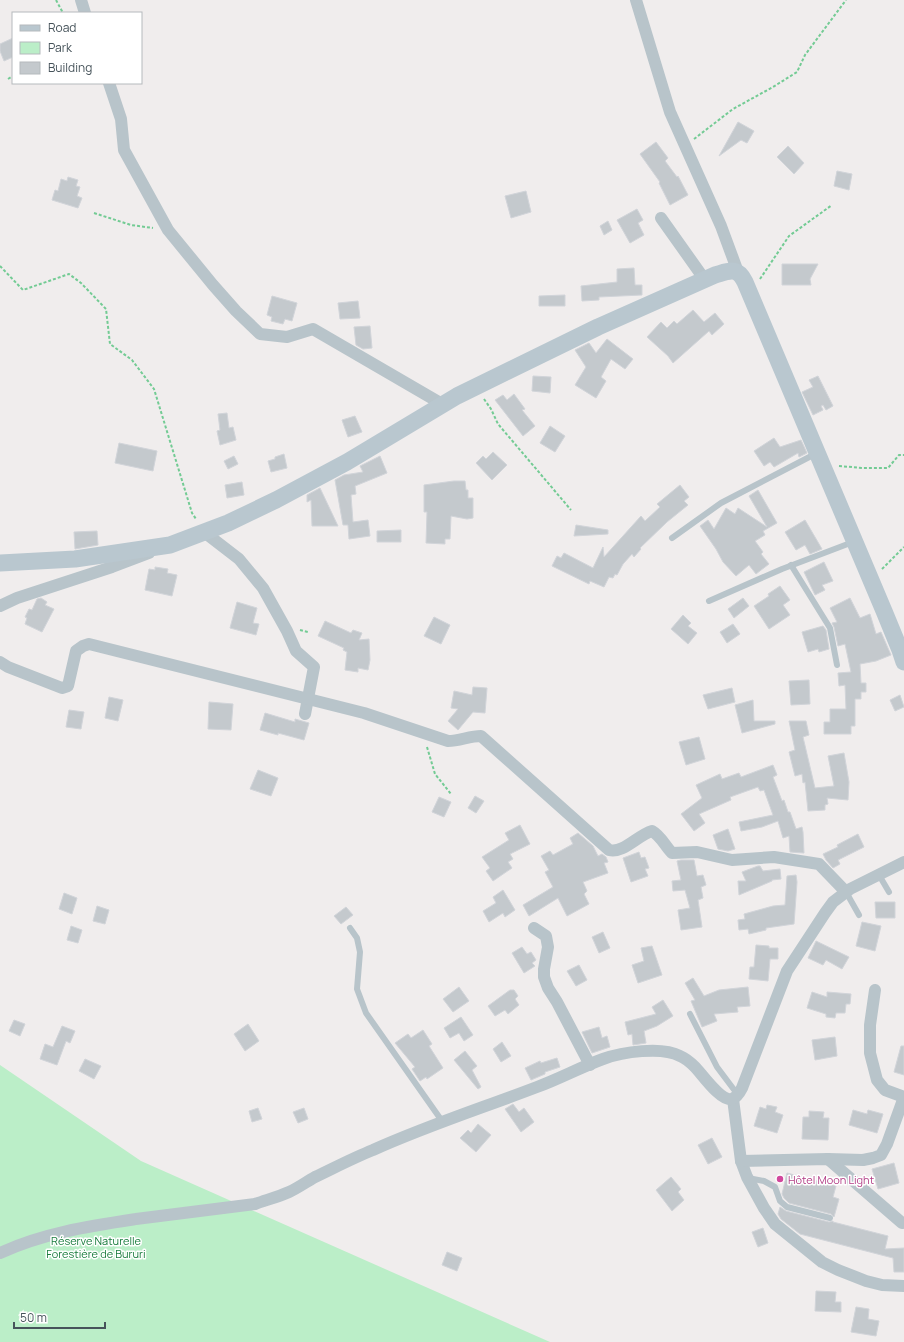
<svg xmlns="http://www.w3.org/2000/svg" width="904" height="1342" font-family="Manrope,sans-serif">
<rect width="100%" height="100%" fill="#f0eded"/>
<!-- green -->
<polygon fill="#bbeec8" points="0,1065 141,1161 550,1342 0,1342"/>
<!-- building -->
<g fill="#c4c9cd" stroke="#d1d4d9">
<polygon points="13,38 13,57 4,61 0,51 0,44"/>
<polygon points="738,122 754,131 747,143 741,140 719,156"/>
<polygon points="656,142 668,158 665,161 677,177 678,176 688,195 670,205 659,183 660,182 640,154"/>
<polygon points="788,146 804,163 794,174 777,157"/>
<polygon points="837,171 852,174 849,190 834,186"/>
<polygon points="68,177 78,180 76,186 80,187 77,196 82,198 78,208 52,200 55,190 58,191 61,179 67,181"/>
<polygon points="526,191 531,212 511,218 505,196"/>
<polygon points="637,209 643,220 638,223 644,235 630,243 617,220"/>
<polygon points="608,221 612,230 604,235 600,226"/>
<polygon points="782,264 818,264 810,279 811,285 782,285"/>
<polygon points="634,268 635,285 642,285 642,295 599,297 599,300 582,301 581,286 617,282 617,269"/>
<polygon points="565,295 565,306 539,306 539,296"/>
<polygon points="272,296 297,303 292,321 285,319 283,324 271,321 272,317 267,315"/>
<polygon points="358,301 360,318 340,319 338,303"/>
<polygon points="693,310 704,322 715,313 724,324 712,335 709,331 673,363 668,356 647,337 661,322 667,328 674,321 677,324"/>
<polygon points="370,326 372,348 363,349 356,345 354,327"/>
<polygon points="607,339 633,359 625,369 611,359 601,377 606,381 596,398 575,385 586,367 575,350 589,343 596,353"/>
<polygon points="533,376 551,377 550,393 532,391"/>
<polygon points="818,376 833,406 826,410 823,405 821,406 823,410 813,415 802,392 813,387 809,380"/>
<polygon points="514,394 525,409 522,410 535,426 523,436 495,400 503,395 507,400"/>
<polygon points="227,413 229,428 233,427 236,440 220,445 217,431 220,430 218,414"/>
<polygon points="355,416 362,432 348,437 342,420"/>
<polygon points="550,426 565,436 555,452 540,443"/>
<polygon points="774,438 780,447 801,440 807,453 799,457 798,453 774,467 770,462 764,466 754,451"/>
<polygon points="119,443 157,451 153,471 115,463"/>
<polygon points="493,452 507,465 492,480 476,463 483,456 486,459"/>
<polygon points="284,454 287,468 271,472 268,461 275,459 275,457"/>
<polygon points="234,456 238,464 228,469 224,461"/>
<polygon points="380,456 387,473 355,486 356,494 351,495 353,522 368,520 370,536 349,539 348,525 343,525 335,480 344,475 363,472 360,466"/>
<polygon points="454,481 465,481 466,490 468,490 468,498 473,498 473,518 467,519 451,516 450,539 445,539 445,544 426,543 427,512 424,512 424,485"/>
<polygon points="242,482 244,495 227,498 225,485"/>
<polygon points="680,485 689,497 684,501 688,505 667,522 640,548 641,549 634,557 632,554 623,564 617,575 615,574 613,578 609,577 604,587 590,581 589,584 552,566 557,556 561,558 564,553 593,568 603,547 604,557 641,516 645,521 660,507 657,504"/>
<polygon points="320,488 338,526 312,526 311,500 307,502 307,495"/>
<polygon points="758,490 777,523 763,531 765,535 755,541 763,552 761,554 769,564 756,574 749,565 736,576 723,562 716,549 700,526 708,520 714,529 726,508 735,514 738,508 767,527 749,496"/>
<polygon points="805,520 822,549 810,554 805,545 796,550 785,532"/>
<polygon points="576,525 608,530 608,534 574,536"/>
<polygon points="401,530 401,542 377,542 377,531"/>
<polygon points="97,531 98,545 75,549 74,532"/>
<polygon points="824,562 833,581 822,585 825,590 815,595 804,572"/>
<polygon points="155,567 168,569 167,573 177,575 172,596 145,590 149,569 155,570"/>
<polygon points="780,586 790,600 783,605 790,615 769,629 754,606 769,596 768,594"/>
<polygon points="41,598 47,602 45,605 54,609 42,632 25,624 27,618 25,617 29,609 32,610 37,599"/>
<polygon points="743,598 749,606 734,618 728,609"/>
<polygon points="850,598 860,618 870,614 876,634 881,632 891,655 876,661 860,664 861,683 866,683 866,692 861,692 861,699 855,699 855,726 851,726 851,734 824,734 824,722 830,722 830,709 846,709 845,685 839,686 838,673 851,672 845,644 838,646 834,627 832,623 837,622 830,608"/>
<polygon points="237,602 257,608 253,623 259,624 256,635 230,628"/>
<polygon points="683,615 691,623 688,626 697,633 688,644 671,629"/>
<polygon points="434,617 450,625 441,644 424,636"/>
<polygon points="325,621 351,633 353,630 362,633 359,640 369,639 370,660 368,670 358,668 358,672 345,670 347,652 343,650 344,648 318,636"/>
<polygon points="733,624 740,634 727,643 720,632"/>
<polygon points="823,626 826,630 829,649 819,652 818,649 808,652 802,632"/>
<polygon points="809,680 810,704 791,705 789,681"/>
<polygon points="473,687 487,688 485,713 473,712 458,730 448,721 458,709 451,708 454,691 472,695"/>
<polygon points="732,688 735,702 708,709 703,695"/>
<polygon points="900,695 904,707 895,711 890,700"/>
<polygon points="109,697 123,700 118,721 105,718"/>
<polygon points="753,700 754,721 775,721 775,724 742,733 735,705"/>
<polygon points="209,702 233,704 231,730 208,729"/>
<polygon points="69,710 84,712 81,729 66,727"/>
<polygon points="265,713 295,722 295,719 309,723 304,740 278,733 278,735 260,730"/>
<polygon points="789,721 806,721 809,735 803,737 815,788 834,786 828,756 844,753 849,782 848,800 827,798 828,804 825,805 825,810 808,811 805,782 803,783 802,774 795,776 789,752 795,750"/>
<polygon points="699,737 705,759 686,765 679,742"/>
<polygon points="773,765 777,775 773,777 782,801 784,800 788,812 790,812 796,829 802,827 803,832 804,853 790,852 789,836 783,838 778,821 762,827 741,831 739,822 773,815 764,790 760,791 758,787 730,797 731,800 699,814 705,823 694,831 681,814 702,798 696,785 720,774 722,779 739,773 741,777"/>
<polygon points="258,770 278,778 271,796 250,789"/>
<polygon points="475,796 484,801 476,813 468,808"/>
<polygon points="439,797 451,802 444,817 432,812"/>
<polygon points="520,825 530,844 510,854 513,859 508,862 512,868 493,881 486,871 490,868 482,857 509,840 505,833"/>
<polygon points="728,829 735,849 728,851 718,849 713,835"/>
<polygon points="578,833 593,846 598,856 602,854 606,857 608,862 604,863 608,873 583,882 587,891 584,894 589,904 567,916 558,898 529,916 523,905 553,887 545,872 549,870 541,856 550,851 553,855 573,844 570,838"/>
<polygon points="858,834 864,847 838,860 840,864 833,868 826,860 823,854 838,847 837,845"/>
<polygon points="639,852 641,858 645,857 649,868 645,869 648,876 631,882 623,858"/>
<polygon points="681,860 694,860 697,876 703,875 706,885 701,887 703,898 698,900 702,927 681,930 678,910 690,908 685,890 673,891 672,881 681,880 677,861"/>
<polygon points="758,866 760,866 763,871 780,869 781,879 772,880 772,881 739,895 738,881 746,881 742,872"/>
<polygon points="796,875 797,882 794,924 766,928 766,930 749,934 748,929 739,930 738,920 745,919 744,914 773,906 785,905 787,876"/>
<polygon points="503,890 515,910 505,917 503,913 489,922 483,911 496,903 493,897"/>
<polygon points="64,893 77,898 72,914 59,909"/>
<polygon points="875,902 895,902 895,918 876,918"/>
<polygon points="97,906 109,910 105,924 93,921"/>
<polygon points="346,907 353,915 341,924 334,916"/>
<polygon points="862,922 881,926 875,951 856,946"/>
<polygon points="71,926 82,930 78,943 67,940"/>
<polygon points="603,932 610,948 599,953 592,937"/>
<polygon points="816,941 849,957 842,969 826,960 823,965 808,958"/>
<polygon points="756,945 769,946 769,948 778,948 778,959 770,959 768,981 749,979 750,967 754,967"/>
<polygon points="652,946 662,975 638,983 632,965 644,961 641,948"/>
<polygon points="522,947 527,954 531,952 536,960 532,963 535,966 524,973 512,953"/>
<polygon points="579,965 587,980 576,986 567,971"/>
<polygon points="693,978 704,996 719,990 748,987 750,1006 737,1007 738,1012 714,1014 717,1021 702,1027 691,1001 695,1000 685,983"/>
<polygon points="459,987 469,1001 453,1012 443,999"/>
<polygon points="510,990 514,990 518,996 515,999 519,1005 508,1014 505,1010 495,1016 488,1006"/>
<polygon points="812,992 827,997 827,992 851,994 850,1004 846,1004 845,1013 836,1013 835,1018 826,1017 826,1014 807,1008"/>
<polygon points="663,1000 673,1016 657,1026 644,1031 646,1043 633,1045 632,1034 628,1035 625,1022 656,1014 652,1007"/>
<polygon points="461,1017 473,1035 464,1041 459,1033 450,1038 444,1028"/>
<polygon points="14,1020 25,1024 20,1036 9,1031"/>
<polygon points="248,1024 259,1041 245,1051 234,1034"/>
<polygon points="62,1026 75,1031 70,1043 66,1041 57,1065 40,1059 45,1044 53,1047"/>
<polygon points="599,1027 602,1038 607,1036 610,1047 592,1053 582,1032"/>
<polygon points="423,1030 432,1044 429,1046 443,1068 427,1079 426,1077 420,1081 412,1069 415,1067 395,1043 408,1034 411,1038"/>
<polygon points="835,1037 837,1056 815,1060 812,1040"/>
<polygon points="502,1042 511,1056 501,1062 493,1049"/>
<polygon points="901,1046 904,1046 904,1075 894,1072"/>
<polygon points="465,1051 477,1066 472,1070 481,1087 478,1089 454,1060"/>
<polygon points="557,1058 560,1067 545,1072 545,1074 531,1080 525,1068 540,1061 541,1063"/>
<polygon points="85,1059 101,1066 94,1079 79,1071"/>
<polygon points="513,1104 519,1112 524,1108 534,1122 521,1132 505,1109"/>
<polygon points="767,1105 777,1107 775,1112 783,1115 777,1133 754,1126 760,1107 766,1109"/>
<polygon points="258,1108 262,1119 252,1122 249,1111"/>
<polygon points="304,1108 308,1119 298,1123 293,1112"/>
<polygon points="853,1110 867,1114 868,1110 883,1114 877,1133 849,1125"/>
<polygon points="809,1111 824,1112 823,1118 829,1118 828,1140 802,1139 803,1117 809,1117"/>
<polygon points="478,1124 491,1135 476,1152 460,1138 468,1130 471,1133"/>
<polygon points="712,1138 722,1157 708,1164 698,1145"/>
<polygon points="894,1163 899,1183 878,1189 872,1169"/>
<polygon points="787,1173 836,1186 833,1197 839,1199 834,1217 831,1214 789,1203 784,1198 782,1194"/>
<polygon points="671,1177 681,1189 678,1192 684,1200 672,1211 656,1190"/>
<polygon points="780,1207 786,1211 829,1222 833,1221 833,1222 888,1236 885,1249 904,1248 904,1272 894,1272 893,1258 800,1234 781,1219 778,1214"/>
<polygon points="763,1228 768,1243 758,1247 752,1232"/>
<polygon points="447,1252 462,1258 457,1271 442,1265"/>
<polygon points="816,1291 836,1292 835,1302 841,1302 841,1312 815,1311"/>
<polygon points="856,1307 869,1309 868,1319 879,1321 876,1336 851,1332"/>
</g>
<g fill="none" stroke-linecap="round" stroke-linejoin="round">
<!-- path -->
<g stroke="#73cb94" stroke-width="2" stroke-dasharray="3 2" stroke-linecap="butt">
<polyline points="56,0 63,13"/>
<polyline points="8,79 13,76"/>
<polyline points="694,139 733,109 773,87 797,72 805,55 846,0"/>
<polyline points="94,213 131,225 153,228"/>
<polyline points="0,266 23,290 69,274 81,283 106,309 110,344 132,360 154,389 192,513 196,519"/>
<polyline points="760,279 789,236 832,205"/>
<polyline points="484,399 491,409 498,424 571,510"/>
<polyline points="839,466 863,468 888,468 899,455 904,455"/>
<polyline points="882,569 904,547"/>
<polyline points="300,630 308,632"/>
<polyline points="427,747 435,774 451,794"/>
</g>
<!-- lane -->
<g stroke="#b8c4ca" stroke-width="6">
<polyline points="672,538 721,503 817,453"/>
<polyline points="791,565 830,628 837,665"/>
<polyline points="709,601 782,569 853,542"/>
<polyline points="879,875 889,892"/>
<polyline points="846,892 859,915"/>
<polyline points="350,928 357,938 360,952 357,989 366,1013 442,1121"/>
<polyline points="690,1014 717,1067 738,1095"/>
<polyline points="748,1178 764,1181 775,1187 780,1201 787,1207 830,1218"/>
</g>
<!-- street -->
<g stroke="#b8c4ca" stroke-width="12">
<polyline points="81,0 85,13"/>
<polyline points="636,0 670,112 721,226 738,272"/>
<polyline points="109,83 121,119 124,150 168,230 213,285 236,311 260,334 287,337 313,329 442,404"/>
<polyline points="661,218 705,280"/>
<polyline points="204,532 239,559 263,588 287,631 296,651 314,667 305,714"/>
<polyline points="0,606 17,598 112,567 149,553"/>
<path d="M0 662 8 667 62 688 68 686 76 651 83 646 89 644 364 713 448 741C460 741 469 736 481 736L609 850C623 854 638 835 652 831 661 836 665 846 672 853L697 852 732 860 774 857 819 864 846 892"/>
<polyline points="534,928 546,936 548,947 544,969 544,977 548,988 557,1002 590,1065"/>
<polyline points="875,990 870,1025 870,1053 877,1080 885,1090 904,1097"/>
<polyline points="733,1099 741,1161 747,1177 764,1208 775,1224 822,1262 838,1270 866,1281 882,1285 904,1286"/>
<polyline points="828,1159 902,1223"/>
<polyline points="741,1161 828,1159 863,1160 873,1158 881,1155 887,1144 904,1097"/>
<path d="M0 1253C43 1233 90 1226 136 1219 176 1214 215 1209 255 1204 266 1200 278 1197 289 1192 298 1188 306 1182 315 1177 334 1168 353 1158 373 1150 426 1126 482 1108 537 1087 559 1079 581 1067 603 1059 622 1052 662 1046 680 1056 685 1058 691 1063 695 1067 702 1074 721 1102 732 1099 737 1097 740 1092 742 1088L787 971 825 913 833 902 850 889 904 862"/>
</g>
<!-- secondary -->
<path stroke="#b9c7cf" stroke-width="17" d="M0 563 75 559 170 545 228 523 276 500 347 462 457 396 598 327 715 275C729 271 737 266 745 282L884 611 900 650 904 662"/>
</g>
<!-- markers -->
<circle fill="#d1479c" stroke="#fff" stroke-width="1.5" cx="780" cy="1179" r="4"/>
<g text-anchor="middle" dominant-baseline="central" stroke-width="3" stroke-linejoin="round" paint-order="stroke">
<!-- hotel labels -->
<g font-size="11" fill="#b23c85" stroke="#fff" text-anchor="start">
<text x="788" y="1179">Hôtel Moon Light</text>
</g>
<!-- park labels -->
<g font-size="11" fill="#177b3b" stroke="#fff">
<text x="96" y="1240">Réserve Naturelle<tspan x="96" dy="13">Forestière de Bururi</tspan></text>
</g>
</g>
<!-- legend -->
<rect x="12" y="12" width="130" height="72" fill="#ffffff" stroke="#b5babd"/>
<rect x="20" y="25" width="20" height="6" fill="#b9c7cf" stroke="#b5babd"/>
<text x="48" y="32" font-size="12" fill="#46535a">Road</text>
<rect x="20" y="42" width="20" height="12" fill="#bbeec8" stroke="#b5babd"/>
<text x="48" y="52" font-size="12" fill="#46535a">Park</text>
<rect x="20" y="62" width="20" height="12" fill="#c4c9cd" stroke="#b5babd"/>
<text x="48" y="72" font-size="12" fill="#46535a">Building</text>
<!-- scale -->
<path d="M14 1322v6h91v-6" fill="none" stroke="#46535a" stroke-width="2"/>
<text x="20" y="1322" font-size="12" fill="#46535a" stroke="#ffffff" stroke-width="3" paint-order="stroke">50 m</text>
</svg>
